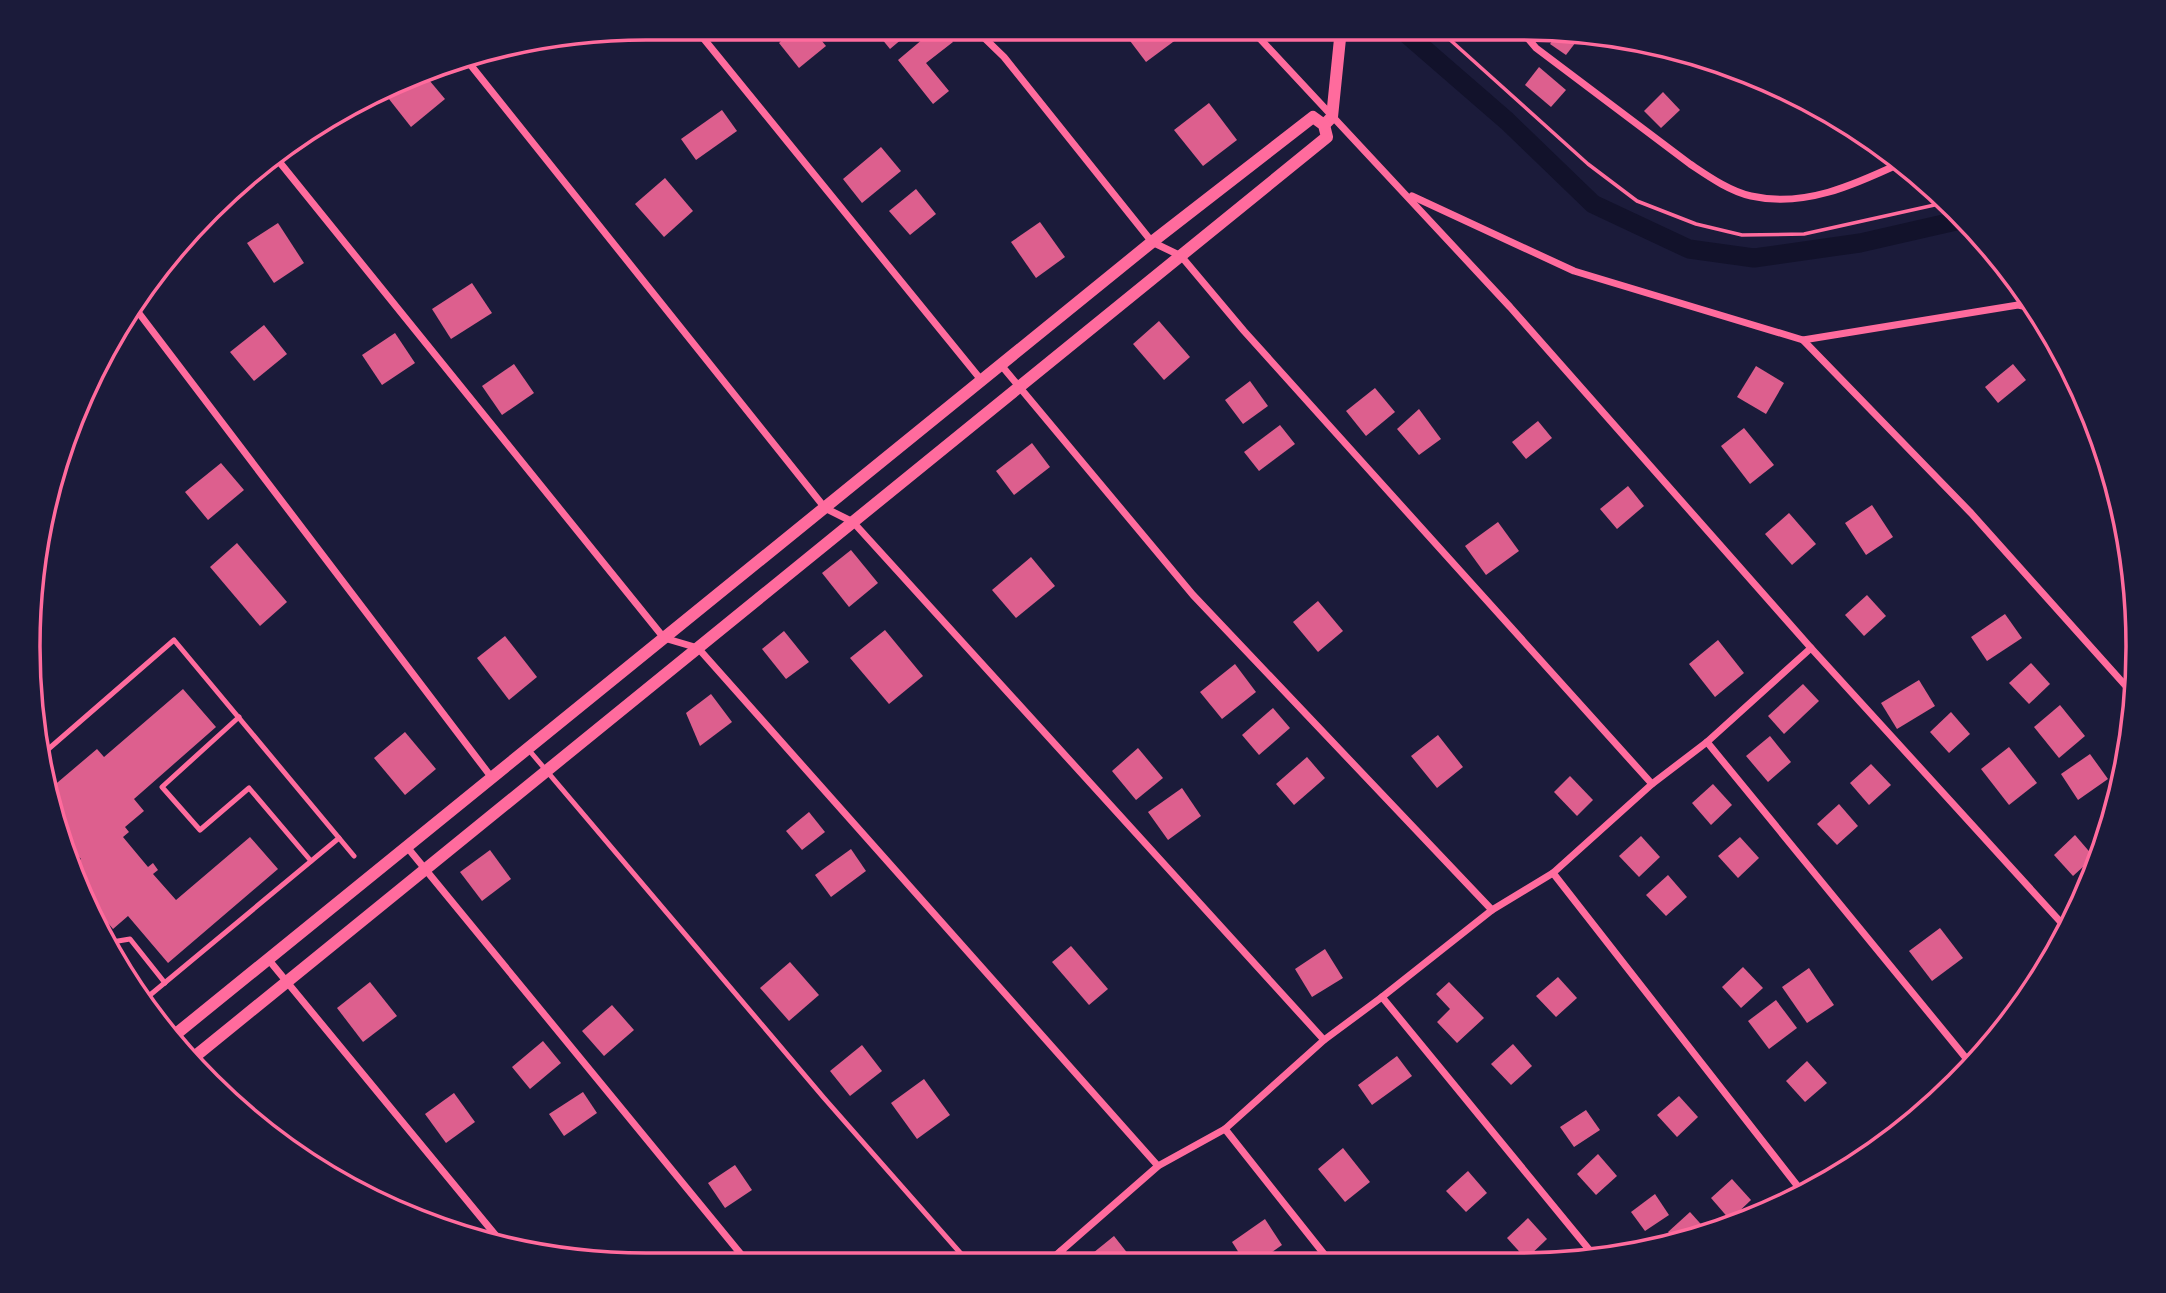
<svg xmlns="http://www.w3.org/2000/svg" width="2166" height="1293" font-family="'DejaVu Sans',sans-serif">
<rect width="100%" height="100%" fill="#1b1b3a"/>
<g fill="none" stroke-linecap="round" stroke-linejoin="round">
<!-- canal -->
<polyline stroke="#12122b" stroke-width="19" points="1401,29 1507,121 1593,204 1689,249 1754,258 1860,243 1965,219"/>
</g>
<!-- building -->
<g fill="#dd5f8e">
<polygon points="796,28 811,28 826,46 799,68 779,43"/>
<polygon points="873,28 915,28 890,49"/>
<polygon points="936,28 942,28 953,42 926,63 949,91 933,104 898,60"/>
<polygon points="1121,29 1169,29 1177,39 1146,62"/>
<polygon points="1561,29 1582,34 1566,55 1550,44"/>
<polygon points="1539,67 1566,90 1551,107 1525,85"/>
<polygon points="424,74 445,99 411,127 385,94"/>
<polygon points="1663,92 1680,110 1661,128 1644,111"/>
<polygon points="1209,103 1237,140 1203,166 1174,130"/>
<polygon points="722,110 737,131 696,160 681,139"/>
<polygon points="881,147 901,171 862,203 843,179"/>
<polygon points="665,178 693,211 664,237 635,204"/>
<polygon points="916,189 936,214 910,235 889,211"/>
<polygon points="1040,222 1065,257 1036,278 1011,242"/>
<polygon points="278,223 304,263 274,283 247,243"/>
<polygon points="472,283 492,313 451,339 432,309"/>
<polygon points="1159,321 1190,357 1164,380 1133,344"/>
<polygon points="264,325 287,354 254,381 230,352"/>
<polygon points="395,333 415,363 382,385 362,355"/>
<polygon points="514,364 534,393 502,415 482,386"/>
<polygon points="2013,364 2026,380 1998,403 1985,387"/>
<polygon points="1756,366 1784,383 1766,414 1737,397"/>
<polygon points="1250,381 1268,406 1243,424 1225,400"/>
<polygon points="1375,388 1395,412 1366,436 1346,411"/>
<polygon points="1419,409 1441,439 1419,455 1397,429"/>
<polygon points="1538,421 1552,438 1526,459 1512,442"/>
<polygon points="1280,425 1295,444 1259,471 1244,452"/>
<polygon points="1744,428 1774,465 1750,484 1721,446"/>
<polygon points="1032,443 1050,467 1014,495 996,471"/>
<polygon points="221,463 244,490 208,520 185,492"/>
<polygon points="1628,486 1644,506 1617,529 1600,509"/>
<polygon points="1872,505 1893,537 1866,555 1845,523"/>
<polygon points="1789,513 1816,544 1792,565 1765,534"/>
<polygon points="1498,522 1519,551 1486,575 1465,546"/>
<polygon points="237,543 287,602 260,626 210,567"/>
<polygon points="851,550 878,583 849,607 822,573"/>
<polygon points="1031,557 1055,586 1016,618 992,590"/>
<polygon points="1867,595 1886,616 1864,636 1845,615"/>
<polygon points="1318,601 1343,631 1318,652 1293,622"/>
<polygon points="2005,614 2022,638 1987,661 1971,637"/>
<polygon points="885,630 923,676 889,704 850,658"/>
<polygon points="784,631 809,662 786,679 762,649"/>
<polygon points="505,636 537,677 509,700 477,658"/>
<polygon points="1718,640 1744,673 1715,697 1689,664"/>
<polygon points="2031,663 2050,684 2029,704 2009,683"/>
<polygon points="1235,664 1256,692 1222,719 1200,692"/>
<polygon points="1919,680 1935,706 1897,729 1881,703"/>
<polygon points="1803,684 1819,701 1784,734 1768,716"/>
<polygon points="183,689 216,727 134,799 144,811 125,827 129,832 123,837 148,867 153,863 158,870 153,874 176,900 250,837 278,869 168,963 128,916 113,929 92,904 72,867 81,859 74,851 67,857 61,845 51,788 97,749 104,757"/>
<polygon points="711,694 732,722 700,746 686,713"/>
<polygon points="2060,705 2085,736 2059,758 2034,727"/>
<polygon points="1273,708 1290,728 1259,755 1242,735"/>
<polygon points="1951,712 1970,734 1949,753 1930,732"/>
<polygon points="405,732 436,769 405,795 374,758"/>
<polygon points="1438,735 1463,767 1437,788 1411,756"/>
<polygon points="1770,736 1791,762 1768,782 1746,756"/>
<polygon points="2009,747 2037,783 2009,805 1981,769"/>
<polygon points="1138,748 1163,778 1136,800 1112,771"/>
<polygon points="2090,754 2108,779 2078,800 2061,774"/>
<polygon points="1307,757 1325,778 1294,805 1276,784"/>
<polygon points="1871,764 1891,785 1869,805 1850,783"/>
<polygon points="1570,776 1593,800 1577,816 1554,792"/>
<polygon points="1713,784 1732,805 1711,825 1692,803"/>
<polygon points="1182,788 1201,816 1168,840 1148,812"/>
<polygon points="1839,804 1858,826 1837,845 1817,824"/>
<polygon points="809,812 825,832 802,850 786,831"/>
<polygon points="2075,835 2094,857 2073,876 2054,855"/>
<polygon points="1641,836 1660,857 1639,877 1619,856"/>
<polygon points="1740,837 1759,858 1738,878 1718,856"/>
<polygon points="851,849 866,871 831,897 815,875"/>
<polygon points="490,850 511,879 482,901 460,872"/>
<polygon points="1668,875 1687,897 1666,916 1646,895"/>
<polygon points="1940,928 1963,958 1932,981 1909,951"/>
<polygon points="1071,946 1108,989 1089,1005 1052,962"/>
<polygon points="1325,949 1343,978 1312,997 1295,969"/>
<polygon points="790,962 819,995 789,1021 760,988"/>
<polygon points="1743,967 1763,988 1741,1008 1722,987"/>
<polygon points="1809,968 1834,1005 1807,1023 1782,987"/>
<polygon points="1558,977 1577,998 1556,1017 1536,996"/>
<polygon points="370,982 397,1016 363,1042 337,1008"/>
<polygon points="1449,982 1484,1018 1457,1043 1437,1022 1450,1009 1436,994"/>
<polygon points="1776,1000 1797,1028 1769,1049 1748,1021"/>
<polygon points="612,1005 634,1030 604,1056 582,1031"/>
<polygon points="543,1041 561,1063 530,1089 512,1067"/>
<polygon points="1513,1044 1532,1066 1511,1085 1491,1064"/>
<polygon points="862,1045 882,1071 850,1096 830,1071"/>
<polygon points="1397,1056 1412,1076 1372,1105 1358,1085"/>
<polygon points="1807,1061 1827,1083 1805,1102 1786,1081"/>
<polygon points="924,1079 950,1115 917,1139 891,1103"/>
<polygon points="583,1092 597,1113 564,1136 549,1114"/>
<polygon points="454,1093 475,1122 446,1143 425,1114"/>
<polygon points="1679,1096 1698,1117 1677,1137 1657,1115"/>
<polygon points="1586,1110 1600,1130 1574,1147 1560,1127"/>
<polygon points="1343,1148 1370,1182 1345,1202 1318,1169"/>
<polygon points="1598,1154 1617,1176 1596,1195 1577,1174"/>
<polygon points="735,1165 752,1190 725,1208 708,1183"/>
<polygon points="1468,1171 1487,1193 1466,1212 1446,1191"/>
<polygon points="1732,1179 1751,1200 1730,1220 1711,1198"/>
<polygon points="1655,1194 1669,1215 1645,1231 1631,1212"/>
<polygon points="1690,1212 1708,1232 1679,1244 1668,1232"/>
<polygon points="1528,1218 1547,1239 1526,1259 1507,1238"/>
<polygon points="1265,1219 1282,1245 1255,1264 1246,1264 1232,1242"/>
<polygon points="1114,1236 1136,1264 1094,1264 1088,1257"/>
</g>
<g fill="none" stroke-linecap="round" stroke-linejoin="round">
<!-- path -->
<polyline stroke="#ff6b9d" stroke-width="3.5" points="1438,29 1588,164 1637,201 1696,224 1742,235 1804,234 1948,202"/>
<!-- service -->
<g stroke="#ff6b9d" stroke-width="5">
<polyline points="239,717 162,787 200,830 249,788 311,861"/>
<polyline points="528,749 824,1098 970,1264"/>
<polyline points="45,752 174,640 354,856"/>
<polyline points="112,942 130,939 165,983"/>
<polyline points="144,1000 339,838"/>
</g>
<!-- minor -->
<g stroke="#ff6b9d" stroke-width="7">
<polyline points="695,28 982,381"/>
<polyline points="974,28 1004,57 1152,242 1181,256 1244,331 1652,784"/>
<polyline points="1251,29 1510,307 1811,648 2067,929"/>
<path d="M1520 29 1536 48 1690 164C1708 176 1729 191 1751 196 1804 208 1854 185 1901 163"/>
<polyline points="465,58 825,508 853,522 1324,1040"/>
<polyline points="273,154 664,638 698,648 1158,1166"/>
<polyline points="1412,196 1574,271 1803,340 1971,513 2133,694"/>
<polyline points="135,308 492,778"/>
<polyline points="1803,340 2018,305 2037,309"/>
<polyline points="1001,365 1193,595 1492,910"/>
<polyline points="1707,742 1970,1063"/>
<polyline points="407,847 749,1264"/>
<polyline points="1553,873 1803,1193"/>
<polyline points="268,959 502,1243"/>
<polyline points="1382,997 1596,1258"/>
<polyline points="1225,1129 1332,1264"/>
<polyline points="1061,1251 1071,1264"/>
<polyline points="1046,1264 1158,1166 1225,1129 1324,1040 1382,997 1492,910 1553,873 1652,784 1707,742 1811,648"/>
</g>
<!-- tertiary -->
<g stroke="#ff6b9d" stroke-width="12">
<polyline points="1324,125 1332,117 1341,29"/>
<polyline points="171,1038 1152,242 1313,117 1324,125 1327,137 193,1058"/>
</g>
</g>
<!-- crop -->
<path d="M0 0H2166V1293H0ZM646 40H1520A606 606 0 0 1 2126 646V647A606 606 0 0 1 1520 1253H646A606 606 0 0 1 40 647V646A606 606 0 0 1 646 40Z" fill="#1b1b3a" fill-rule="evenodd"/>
<path fill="none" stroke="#ff6b9d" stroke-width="3.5" d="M646 40H1520A606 606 0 0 1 2126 646V647A606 606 0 0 1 1520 1253H646A606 606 0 0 1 40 647V646A606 606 0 0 1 646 40Z"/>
</svg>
